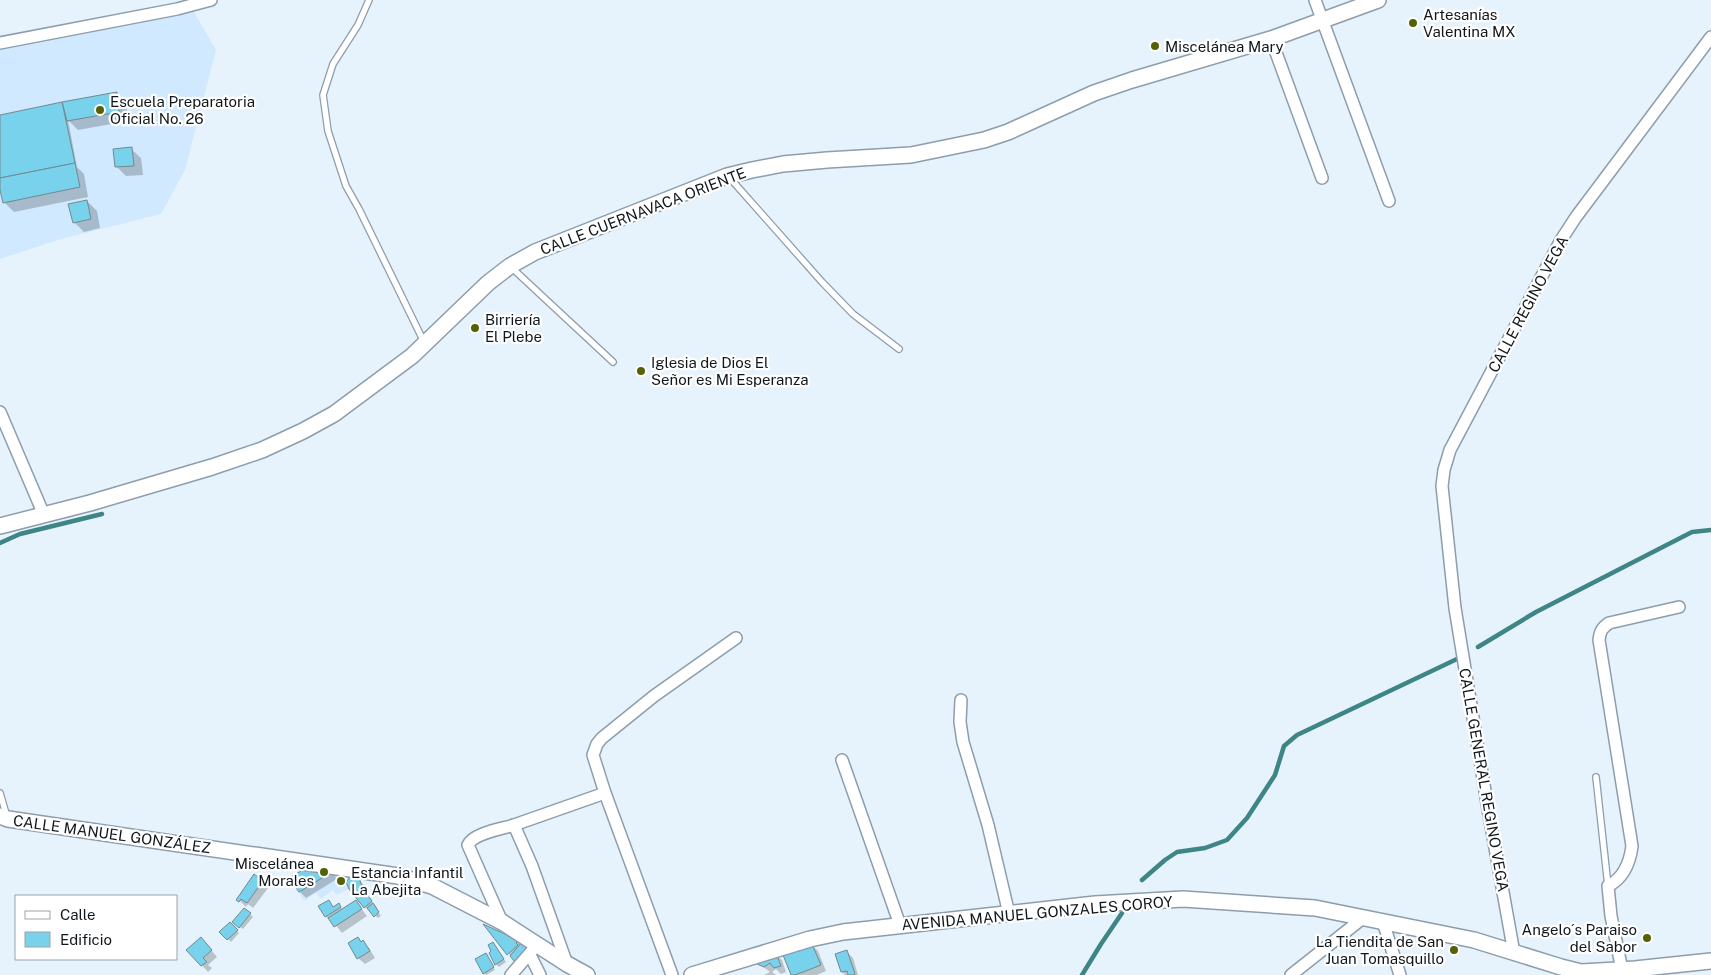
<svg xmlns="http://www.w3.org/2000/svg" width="1711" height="975" font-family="'Public Sans',sans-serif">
<rect width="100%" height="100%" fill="#e7f3fc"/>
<!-- built -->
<g fill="#d0e9ff">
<polygon points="190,5 216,50 185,170 161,214 58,240 0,259 0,44"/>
<polygon points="306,868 344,874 349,889 336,895 333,890 321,899 316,893 304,901 289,878"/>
</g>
<!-- shadow -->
<g fill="#0003">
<polygon points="116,93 126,103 128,121 78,130 68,120 77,167 84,174 88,197 14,212 4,202 0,184 0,116"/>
<polygon points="131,149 141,158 143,175 126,176 117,167"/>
<polygon points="87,201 97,211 100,228 84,232 74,222"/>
<polygon points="329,868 337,879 306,898 300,892"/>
<polygon points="358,879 365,886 369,897 377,908 376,909 381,916 378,918 365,907"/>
<polygon points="262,882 268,888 253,908 248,904 246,907 238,899"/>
<polygon points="356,902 367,916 342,933 330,918 328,919 326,916 339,905 343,910"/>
<polygon points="244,909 253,917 243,929 237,925"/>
<polygon points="230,924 239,933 231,942 221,932"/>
<polygon points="487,927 517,941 521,945 514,960"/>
<polygon points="358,939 369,948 375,958 365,964 358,958"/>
<polygon points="207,945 217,957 208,965 212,968 208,972 188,950"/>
<polygon points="812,945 818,951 826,971 817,975 792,975"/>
<polygon points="495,946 506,962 499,967 496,964"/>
<polygon points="847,952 853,958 858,975 845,975 842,972"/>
<polygon points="775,954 782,960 786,972 781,974 776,969 772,972 776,975 764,975 770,972 758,963"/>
<polygon points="488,958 495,970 486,975 484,973"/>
</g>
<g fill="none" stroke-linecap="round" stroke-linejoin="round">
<!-- stream -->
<g stroke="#3e8686" stroke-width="4.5">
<polyline points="0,543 20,534 102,514"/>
<polyline points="1478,647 1536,612 1692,532 1711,530"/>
<polyline points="1142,880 1165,860 1177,852 1205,848 1227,840 1247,818 1275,775 1284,746 1297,735 1457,659"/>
<polyline points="1082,975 1101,944 1122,913"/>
</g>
</g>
<!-- building -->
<g fill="#79d2ec" stroke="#718990">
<polygon points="117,92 119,112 67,121 62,102"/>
<polygon points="62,102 75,163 0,178 0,115"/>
<polygon points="132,147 134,166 115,167 113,149"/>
<polygon points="75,163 80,187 3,203 0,190 0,178"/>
<polygon points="87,200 91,219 73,223 68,204"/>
<polygon points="306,868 332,872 299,892 289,878"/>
<polygon points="353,873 359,878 363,889 372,901 364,908 349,889 346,882"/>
<polygon points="254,874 263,881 247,903 241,899 239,902 236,900"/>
<polygon points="329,900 333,907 339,903 341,907 325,917 318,906"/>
<polygon points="356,900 362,909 334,927 328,918"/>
<polygon points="373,903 379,912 374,917 367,908"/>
<polygon points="244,908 251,913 239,928 232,922"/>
<polygon points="230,922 238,930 227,940 219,932"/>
<polygon points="483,924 518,940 516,943 518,945 507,955"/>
<polygon points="201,937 212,950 203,958 207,962 201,966 186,950"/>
<polygon points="358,937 361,942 363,940 370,951 357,959 348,943"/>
<polygon points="493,942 504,959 495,965 489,953 491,951 488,945"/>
<polygon points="522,942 529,945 526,956 515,962 510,956"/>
<polygon points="812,944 821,965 795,975 791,975 783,955"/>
<polygon points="847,950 855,974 853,975 848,975 847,971 841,972 835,954"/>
<polygon points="486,953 494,967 483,974 475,959"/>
<polygon points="776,953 781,966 774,968 770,963 764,967 757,964 755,959"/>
</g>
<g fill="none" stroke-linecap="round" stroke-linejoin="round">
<defs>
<g id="service">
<polyline points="369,0 358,25 333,64 323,95 328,131 346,186 359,209 424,342"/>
<polyline points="729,177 822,282 853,314 899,349"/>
<polyline points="512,268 613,362"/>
<polyline points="1596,777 1608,886"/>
<polyline points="0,793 7,817"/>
</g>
<g id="minor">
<polyline points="1315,0 1389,201"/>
<polyline points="1271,39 1322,178"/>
<polyline points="0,43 177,9 211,0"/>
<polyline points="0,412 44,515"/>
<polyline points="961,700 960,722 963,742 988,825 1009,914"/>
<polyline points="842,760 900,925"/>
<polyline points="514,825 605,793"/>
<path d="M502 922 468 845C473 833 502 829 514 825L532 866 567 964"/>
<polyline points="1383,922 1400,975"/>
<polyline points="1514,953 1488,809 1455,608 1442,486 1444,470 1450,450 1561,240 1576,217 1711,37"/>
<polyline points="530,955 540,975"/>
<path d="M1622 970 1611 916 1608 886C1624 878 1630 862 1632 846L1599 640C1600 631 1602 628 1609 623L1679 607"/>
<polyline points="511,975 537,945"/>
<polyline points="672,975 605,793 593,755 597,744 602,738 654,696 736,638"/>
<polyline points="1291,975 1363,918"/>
</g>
<g id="secondary">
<polyline points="0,526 90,503 212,467 262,450 303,431 334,414 412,356 488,283 510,266 535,252 727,176 752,170 783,164 827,160 911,155 984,140 1008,132 1094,93 1132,80 1271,39 1378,0"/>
<polyline points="0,816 8,819 398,876 432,886 502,922 567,964 587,975"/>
<polyline points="692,975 810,939 843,932 1095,904 1183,899 1315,908 1474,940 1561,967 1581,972 1635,969 1711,961"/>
</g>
</defs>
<!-- service casing -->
<use href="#service" stroke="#8c9dac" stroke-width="8"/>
<!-- minor casing -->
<use href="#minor" stroke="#8c9dac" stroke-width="14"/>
<!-- secondary casing -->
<use href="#secondary" stroke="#8c9dac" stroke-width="18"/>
<!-- service -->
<use href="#service" stroke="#fff" stroke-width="5.5"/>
<!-- minor -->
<use href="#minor" stroke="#fff" stroke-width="11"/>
<!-- secondary -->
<use href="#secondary" stroke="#fff" stroke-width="15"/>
</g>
<!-- markers -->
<g fill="#546204" stroke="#fff" stroke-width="2">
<circle cx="1413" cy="23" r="5"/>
<circle cx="1155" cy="46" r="5"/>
<circle cx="100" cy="110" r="5"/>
<circle cx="475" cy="328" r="5"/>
<circle cx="641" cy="371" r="5"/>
<circle cx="324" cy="872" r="5"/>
<circle cx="341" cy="881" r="5"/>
<circle cx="1647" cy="938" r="5"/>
<circle cx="1454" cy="950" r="5"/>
</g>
<g text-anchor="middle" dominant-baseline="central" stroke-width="4.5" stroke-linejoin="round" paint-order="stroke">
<!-- poi labels -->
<g font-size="15" fill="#10171c" stroke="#fff" text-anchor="start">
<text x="1423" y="14">Artesanías<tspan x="1423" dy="17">Valentina MX</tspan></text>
<text x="1165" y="46">Miscelánea Mary</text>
<text x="110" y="101">Escuela Preparatoria<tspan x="110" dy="17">Oficial No. 26</tspan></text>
<text x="485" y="319">Birriería<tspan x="485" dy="17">El Plebe</tspan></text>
<text x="651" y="362">Iglesia de Dios El<tspan x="651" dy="17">Señor es Mi Esperanza</tspan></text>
<text x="314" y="863" text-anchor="end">Miscelánea<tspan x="314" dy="17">Morales</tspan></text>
<text x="351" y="872">Estancia Infantil<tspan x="351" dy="17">La Abejita</tspan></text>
<text x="1637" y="929" text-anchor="end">Angelo´s Paraiso<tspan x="1637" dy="17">del Sabor</tspan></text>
<text x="1444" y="941" text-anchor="end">La Tiendita de San<tspan x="1444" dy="17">Juan Tomasquillo</tspan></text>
</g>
<!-- street labels -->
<g font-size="15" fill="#10171c" stroke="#fff">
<text transform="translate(643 211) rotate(-21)">CALLE CUERNAVACA ORIENTE</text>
<text transform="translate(1528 304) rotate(-62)">CALLE REGINO VEGA</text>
<text transform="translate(1484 780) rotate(80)">CALLE GENERAL REGINO VEGA</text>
<text transform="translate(112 834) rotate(8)">CALLE MANUEL GONZÁLEZ</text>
<text transform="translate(1037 913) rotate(-5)">AVENIDA MANUEL GONZALES COROY</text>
</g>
</g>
<!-- legend -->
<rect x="15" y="895" width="162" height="65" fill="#ffffff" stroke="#9fa2a4"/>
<rect x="25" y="911" width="25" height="8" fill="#ffffff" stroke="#9fa2a4"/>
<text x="60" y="920" font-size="15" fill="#10171c">Calle</text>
<rect x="25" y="932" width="25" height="15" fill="#79d2ec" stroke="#9fa2a4"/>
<text x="60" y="945" font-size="15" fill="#10171c">Edificio</text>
</svg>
